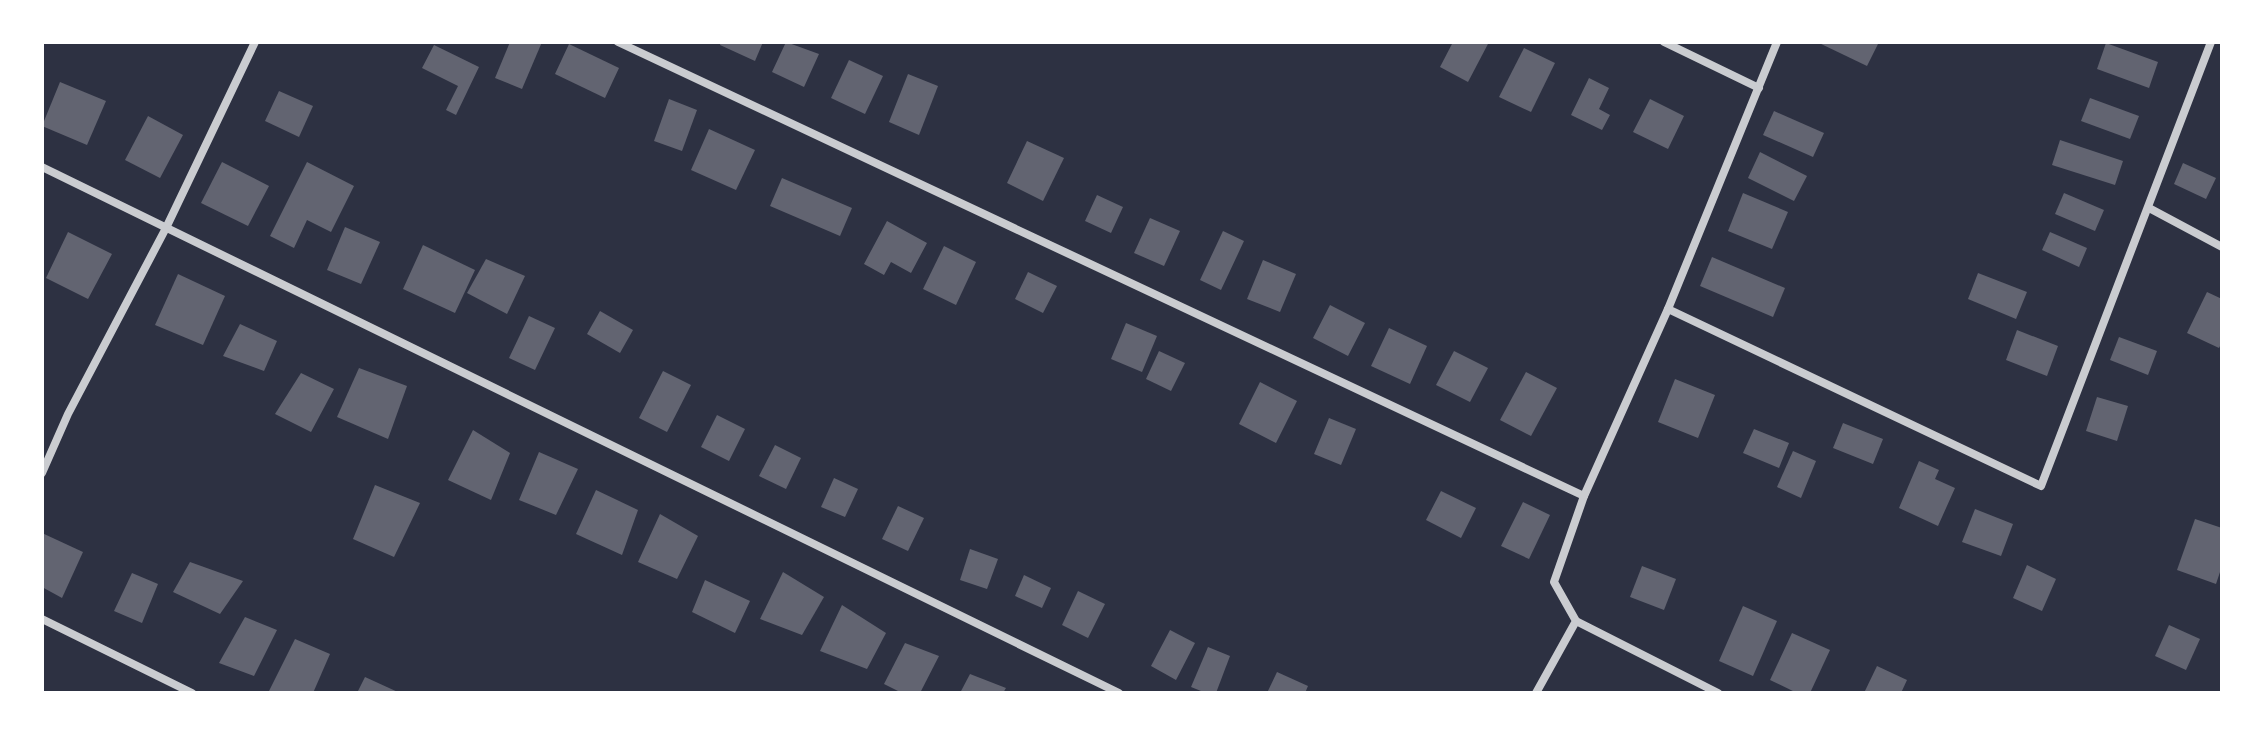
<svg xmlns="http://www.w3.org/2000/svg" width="2264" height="735" font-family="Literata,serif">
<rect width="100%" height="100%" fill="#2d3142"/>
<!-- building -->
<g fill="#626471">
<polygon points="510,42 542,42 522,89 495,78"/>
<polygon points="721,42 763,42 755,61 720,45"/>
<polygon points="786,42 819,54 804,87 772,72"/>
<polygon points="1453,42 1489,42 1468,82 1440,67"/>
<polygon points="1817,42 1879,42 1867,66"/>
<polygon points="2106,43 2158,62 2149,88 2097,69"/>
<polygon points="569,44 619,68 605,98 555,74"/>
<polygon points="434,45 479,67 456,115 446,110 458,86 422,68"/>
<polygon points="1524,48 1555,63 1531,112 1499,97"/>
<polygon points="849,60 883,76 865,114 831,98"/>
<polygon points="908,74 938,86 919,135 889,122"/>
<polygon points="1589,78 1609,88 1599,109 1610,115 1602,130 1571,115"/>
<polygon points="60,82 106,101 87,145 42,126"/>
<polygon points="279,91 313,106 299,137 265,121"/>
<polygon points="2090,98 2139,116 2130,139 2081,121"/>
<polygon points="669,99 697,110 682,151 654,141"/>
<polygon points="1650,99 1684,116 1668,149 1633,132"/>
<polygon points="1774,111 1824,133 1813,157 1763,135"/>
<polygon points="148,116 183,135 160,178 125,160"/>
<polygon points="709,129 755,150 736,190 691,170"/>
<polygon points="2060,140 2123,161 2115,185 2052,165"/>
<polygon points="1027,141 1064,158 1043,201 1007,183"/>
<polygon points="1760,152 1807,176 1794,201 1748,178"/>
<polygon points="222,162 269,186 248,226 201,203"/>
<polygon points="307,162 354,186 331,232 307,220 294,248 270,236"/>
<polygon points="2183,163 2216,178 2206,199 2174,184"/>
<polygon points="782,178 852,208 840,236 770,206"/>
<polygon points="1743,193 1788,212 1772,249 1728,231"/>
<polygon points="2064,193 2104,210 2095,231 2055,214"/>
<polygon points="1097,195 1123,207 1111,233 1085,221"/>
<polygon points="1150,218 1180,231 1164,266 1134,253"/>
<polygon points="887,221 927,243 911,273 891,262 884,275 864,264"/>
<polygon points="345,227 380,242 361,284 327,270"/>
<polygon points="1223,231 1244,241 1221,290 1200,280"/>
<polygon points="68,232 112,254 88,299 46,278"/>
<polygon points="2050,232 2087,248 2079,267 2042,250"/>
<polygon points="423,245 475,270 455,313 403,289"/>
<polygon points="944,246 976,262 956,305 923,289"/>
<polygon points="1712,257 1785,288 1773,317 1700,286"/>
<polygon points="486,259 525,276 507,314 467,293"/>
<polygon points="1263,260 1296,274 1280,312 1247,299"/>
<polygon points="1028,272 1057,286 1043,313 1015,299"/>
<polygon points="1978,273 2027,292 2016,319 1968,299"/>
<polygon points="178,274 225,296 203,345 155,325"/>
<polygon points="2207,292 2222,299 2222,342 2219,348 2187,333"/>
<polygon points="1330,305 1365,323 1348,356 1313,338"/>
<polygon points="600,311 633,330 620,353 587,334"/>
<polygon points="529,316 555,328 535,370 509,358"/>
<polygon points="1126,323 1157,336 1142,372 1111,359"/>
<polygon points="240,324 277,341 264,371 223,356"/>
<polygon points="1389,328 1427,346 1410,384 1371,366"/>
<polygon points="2017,330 2058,346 2047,376 2006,360"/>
<polygon points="2119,337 2157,351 2148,375 2110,360"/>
<polygon points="1159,351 1185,363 1171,391 1146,379"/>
<polygon points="1454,351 1488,368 1470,402 1436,385"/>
<polygon points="359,368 407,386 388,439 337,417"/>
<polygon points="663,371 691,385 667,432 639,418"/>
<polygon points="1526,372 1557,388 1531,436 1500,420"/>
<polygon points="301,373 334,389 311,432 275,414"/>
<polygon points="1675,379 1715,395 1698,438 1658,422"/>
<polygon points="1260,382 1297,401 1276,443 1239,424"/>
<polygon points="2097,397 2128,406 2117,441 2086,431"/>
<polygon points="717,415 745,429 729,461 701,447"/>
<polygon points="1329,418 1356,429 1341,465 1314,454"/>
<polygon points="1843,423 1883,439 1873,464 1833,448"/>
<polygon points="1754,429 1789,443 1779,468 1743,453"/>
<polygon points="473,430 510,453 491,500 448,480"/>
<polygon points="775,445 801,458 786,489 759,476"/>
<polygon points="1793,451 1816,461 1801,498 1777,487"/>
<polygon points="539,452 578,469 556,515 519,500"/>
<polygon points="1919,461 1939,470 1935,479 1955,488 1938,526 1899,508"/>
<polygon points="834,478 858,489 845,517 821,507"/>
<polygon points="375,485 420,503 394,557 353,539"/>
<polygon points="596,490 638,510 622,555 576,534"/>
<polygon points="1441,491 1476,508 1461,538 1426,520"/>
<polygon points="1523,502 1550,515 1529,559 1501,546"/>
<polygon points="898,506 924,518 908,551 882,539"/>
<polygon points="1975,509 2013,524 2001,556 1962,542"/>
<polygon points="660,514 698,536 677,579 638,562"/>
<polygon points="2195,519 2222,528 2222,566 2216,584 2177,570"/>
<polygon points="42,533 83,552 62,598 42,587"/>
<polygon points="970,549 998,559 987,589 960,580"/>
<polygon points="190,562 243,581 220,614 173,592"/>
<polygon points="2027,565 2056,579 2042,611 2013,598"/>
<polygon points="1642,566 1676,579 1664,610 1630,597"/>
<polygon points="783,572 824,597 802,635 760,619"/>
<polygon points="132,573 158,584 142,623 114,611"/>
<polygon points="1024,575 1051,588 1042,608 1015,596"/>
<polygon points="705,580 750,601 735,633 692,612"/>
<polygon points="1078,591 1105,604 1088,638 1062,625"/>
<polygon points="842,605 886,633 867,669 820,651"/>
<polygon points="1743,606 1777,621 1753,676 1719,661"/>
<polygon points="245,617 277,630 254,676 219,663"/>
<polygon points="2169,625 2200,639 2186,670 2155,656"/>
<polygon points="1170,630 1195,643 1176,680 1151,666"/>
<polygon points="1792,633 1830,650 1810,693 1797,693 1770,680"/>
<polygon points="295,639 330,654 313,693 273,693 269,691"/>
<polygon points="905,643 939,656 920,693 902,693 884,684"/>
<polygon points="1208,647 1230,656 1216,693 1206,693 1191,687"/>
<polygon points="1877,666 1907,680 1901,693 1864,693"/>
<polygon points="1277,672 1308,686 1305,693 1267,693"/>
<polygon points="970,674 1006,688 1003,693 960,693"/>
<polygon points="365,677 400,693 357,693"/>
</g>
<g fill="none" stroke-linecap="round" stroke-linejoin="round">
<!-- minor -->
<g stroke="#caccd0" stroke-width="8">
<polyline points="618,42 1584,496"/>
<polyline points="1664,42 1759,88"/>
<polyline points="42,167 1119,693"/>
<polyline points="2149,208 2222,247"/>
<polyline points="1668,309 2041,486 2211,42"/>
<polyline points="42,473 68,414 166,228 255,42"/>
<polyline points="42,619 192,693"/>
<polyline points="1576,621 1718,693"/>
<polyline points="1536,693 1576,621 1554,582 1584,496 1668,309 1777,42"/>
</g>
</g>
<!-- border -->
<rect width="2264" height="735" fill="none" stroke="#ffffff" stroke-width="88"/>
</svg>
